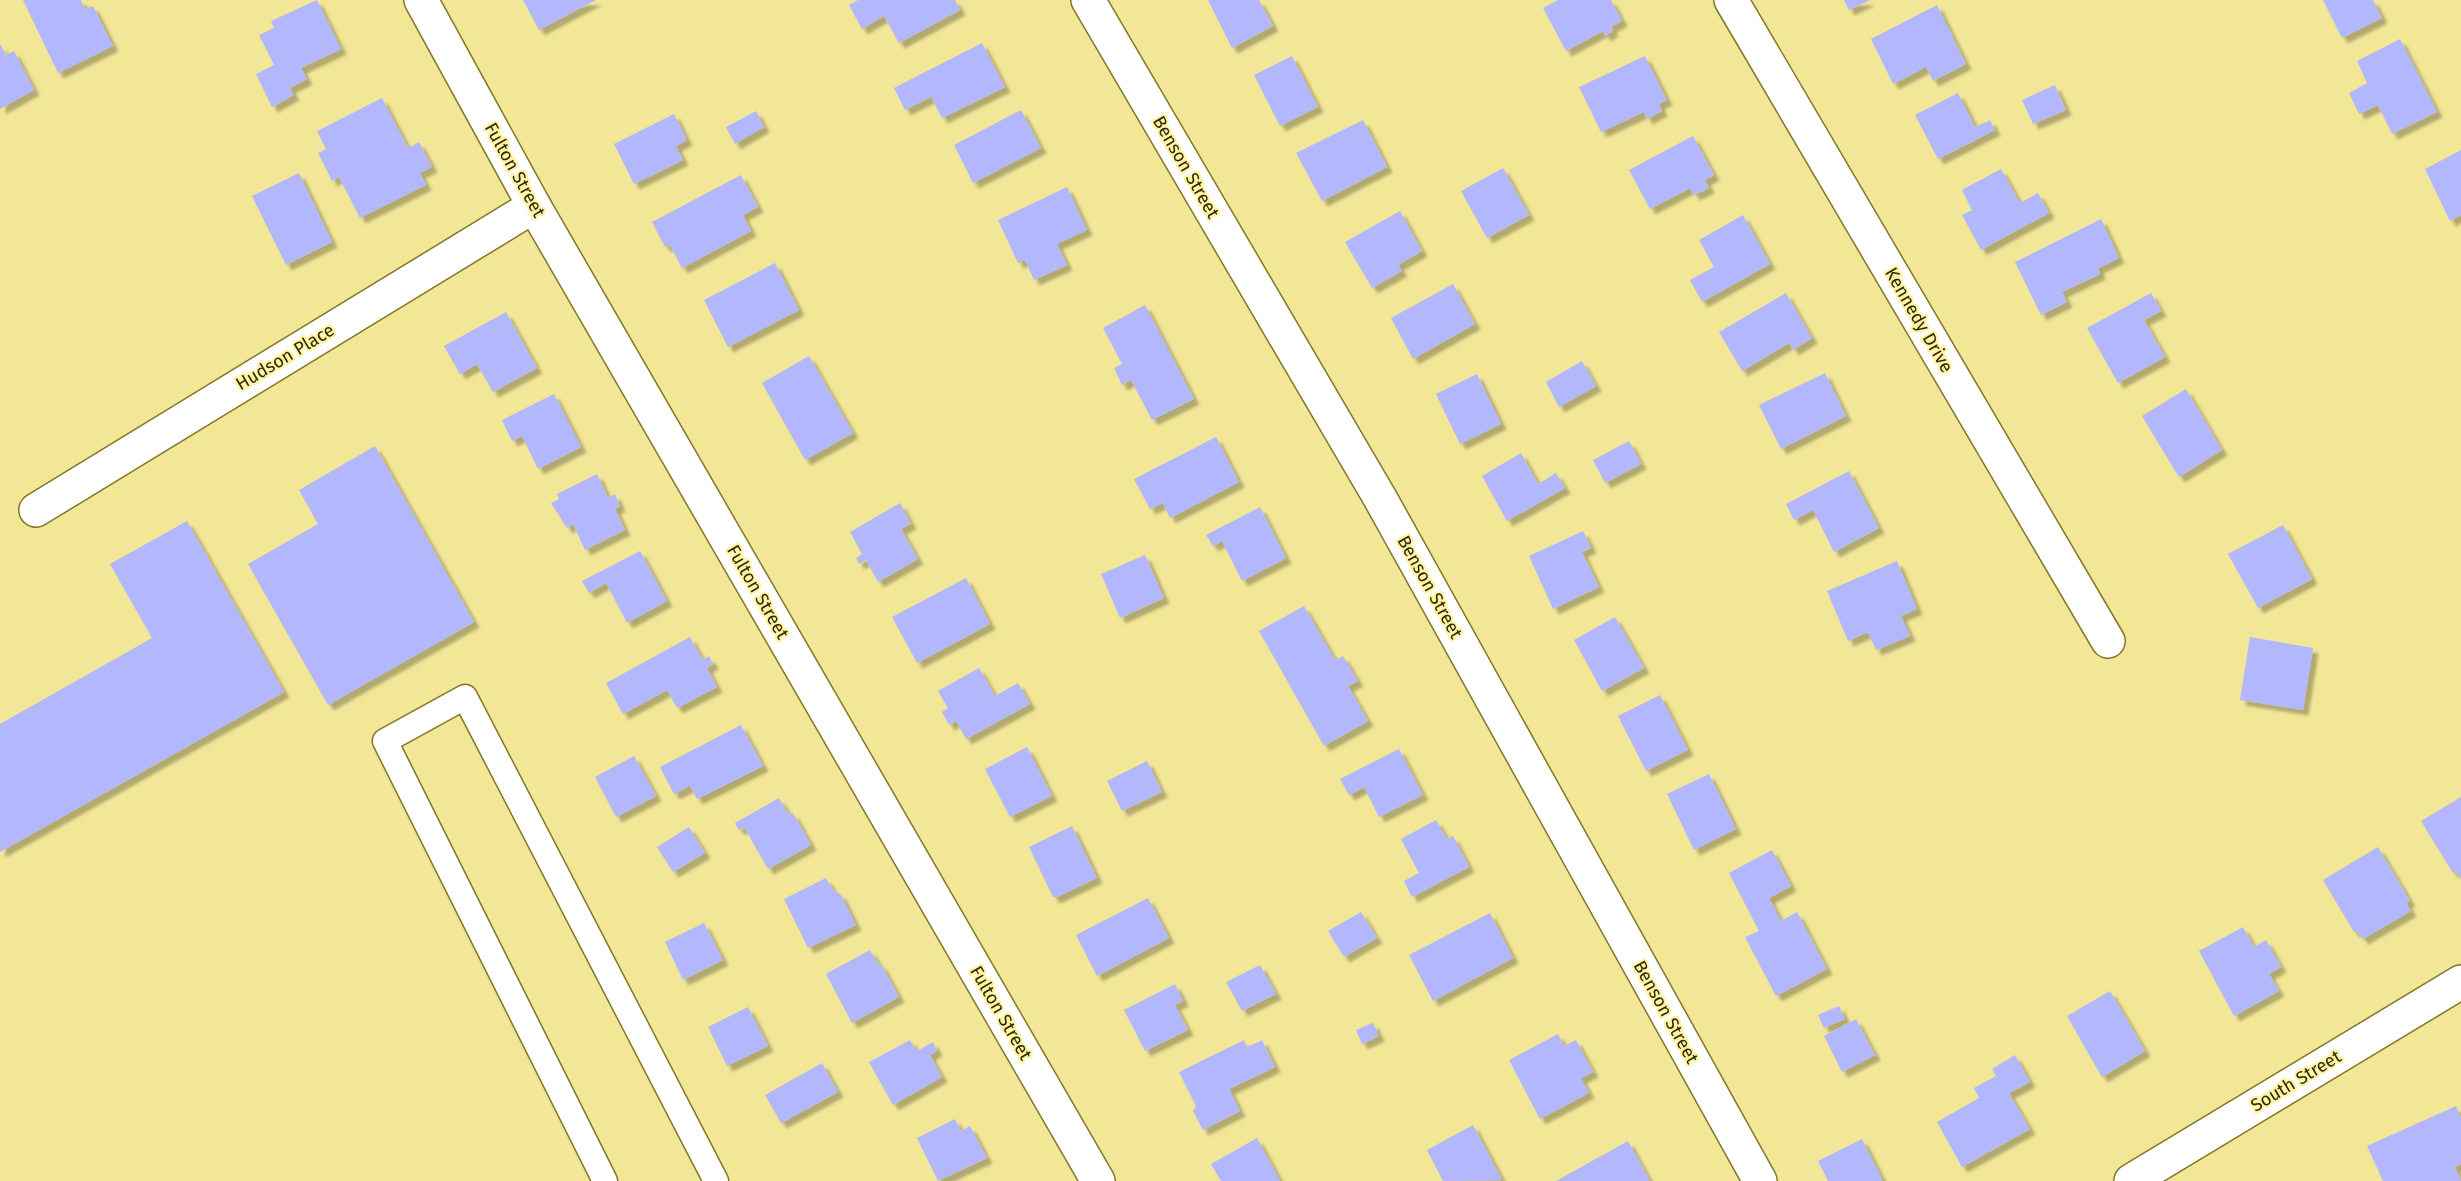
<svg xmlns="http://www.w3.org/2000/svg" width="2461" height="1181" font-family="'Fira Sans',sans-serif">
<defs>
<filter id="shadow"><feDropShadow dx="5.5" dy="5.5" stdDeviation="1.5" flood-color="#0004"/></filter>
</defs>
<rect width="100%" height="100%" fill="#f2e697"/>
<!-- building -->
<g fill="#b2b7fe" filter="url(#shadow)">
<polygon points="23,0 81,0 85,9 93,6 113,46 58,73"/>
<polygon points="317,0 341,49 301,68 307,79 290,88 294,95 272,107 256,74 274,65 259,35 274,28 271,21"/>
<polygon points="523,0 596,0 539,30"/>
<polygon points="858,0 955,0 960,10 899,43 884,16 862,29 849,5"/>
<polygon points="1208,0 1259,0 1273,26 1232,48"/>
<polygon points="1558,0 1611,0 1622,21 1611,27 1613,31 1605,36 1603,31 1566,51 1543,8"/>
<polygon points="1844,0 1870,0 1849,10"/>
<polygon points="2323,0 2373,0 2382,18 2342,38"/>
<polygon points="1937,5 1966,64 1933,81 1926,67 1893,84 1871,39"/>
<polygon points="2400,39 2437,112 2392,134 2378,105 2359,114 2349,93 2367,83 2357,61"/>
<polygon points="982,43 1005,87 942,118 931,97 905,110 894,88"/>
<polygon points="0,44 6,55 14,51 34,90 0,109"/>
<polygon points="1292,56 1318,107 1280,126 1254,75"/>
<polygon points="1645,56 1667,100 1659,104 1662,111 1647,119 1644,112 1601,132 1579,87"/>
<polygon points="2055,85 2066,110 2033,124 2022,100"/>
<polygon points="1958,93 1975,127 1990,120 1995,130 1938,159 1915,115"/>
<polygon points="382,98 408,148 419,142 432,167 420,173 426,185 360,218 339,177 332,181 318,153 326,149 317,131"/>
<polygon points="1021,110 1041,148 973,183 954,145"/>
<polygon points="756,111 764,127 735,144 726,127"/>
<polygon points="674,114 687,140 676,146 683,160 634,184 614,144"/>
<polygon points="1363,120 1387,167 1322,201 1296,153"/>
<polygon points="1693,136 1714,175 1705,180 1709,188 1694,195 1690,188 1650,209 1629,170"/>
<polygon points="2461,150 2461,215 2450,221 2425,169"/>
<polygon points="1503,168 1529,215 1487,238 1461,191"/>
<polygon points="2001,169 2020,203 2038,193 2049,213 1981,250 1962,215 1972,210 1962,190"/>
<polygon points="299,173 332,242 286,265 252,196"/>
<polygon points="741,175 758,207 743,215 751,231 682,268 670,245 665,247 652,222"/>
<polygon points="1067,187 1087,230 1057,244 1067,265 1034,280 1025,260 1018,263 998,220"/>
<polygon points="1400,211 1422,251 1398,265 1402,271 1372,288 1345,242"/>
<polygon points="1743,215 1770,264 1702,302 1690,280 1714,267 1699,240"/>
<polygon points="2101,219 2119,258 2098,268 2100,274 2062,292 2067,302 2041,315 2015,262"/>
<polygon points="775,263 799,310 728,347 704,300"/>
<polygon points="1453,284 1475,324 1413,359 1391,318"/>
<polygon points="1786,293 1812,338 1793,350 1789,343 1742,371 1719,332"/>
<polygon points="2151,293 2161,311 2144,320 2165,357 2118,383 2087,328"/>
<polygon points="1145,305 1194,399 1152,420 1131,380 1122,385 1114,368 1122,364 1103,328"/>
<polygon points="506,312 537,368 493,392 477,364 460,374 444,346"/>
<polygon points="809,356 853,433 805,460 762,383"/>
<polygon points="1582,361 1596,386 1559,407 1546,382"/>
<polygon points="1825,373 1846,416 1781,449 1759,405"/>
<polygon points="1477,374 1501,424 1460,444 1436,394"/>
<polygon points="2186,389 2222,450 2179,477 2142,416"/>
<polygon points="554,394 581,447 538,469 522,436 512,441 502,420"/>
<polygon points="1216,437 1239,482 1170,518 1163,503 1150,509 1134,479"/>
<polygon points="1629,441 1641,464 1605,483 1593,460"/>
<polygon points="375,446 474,622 328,705 248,564 318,524 299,490"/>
<polygon points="1521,453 1538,484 1556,473 1565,488 1507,521 1482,476"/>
<polygon points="1849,471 1879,528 1834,552 1813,510 1794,520 1786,504"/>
<polygon points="597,474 608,498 615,494 620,506 615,509 625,530 585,550 573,524 567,528 551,503 559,499 557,494"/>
<polygon points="900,503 911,524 901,529 918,559 878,582 866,560 859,564 856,558 862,554 850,532"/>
<polygon points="1260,507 1286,558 1242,581 1222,541 1213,546 1206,535"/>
<polygon points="187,521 284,692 0,852 0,724 152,638 110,564"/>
<polygon points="2283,525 2312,579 2258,608 2228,554"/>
<polygon points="1583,531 1591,548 1582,552 1599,587 1553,609 1529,556"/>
<polygon points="640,551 667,601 627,623 606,583 589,593 582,581"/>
<polygon points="1145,555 1164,598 1120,618 1101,574"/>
<polygon points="1897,561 1917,609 1901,616 1910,636 1876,650 1868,632 1848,641 1827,591"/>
<polygon points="966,578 990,624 917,663 892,617"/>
<polygon points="1304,606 1335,660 1343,656 1358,681 1348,686 1368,721 1324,746 1259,631"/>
<polygon points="1615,617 1644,668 1602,691 1574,640"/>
<polygon points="690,637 703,660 709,656 713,664 707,668 717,687 677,708 667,690 623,714 606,683"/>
<polygon points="2250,637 2313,648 2303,710 2240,700"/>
<polygon points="979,668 995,696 1018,683 1030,704 966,739 956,721 949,725 942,712 948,708 938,691"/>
<polygon points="1660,695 1688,750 1646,771 1618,716"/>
<polygon points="741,725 763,766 697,799 690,786 674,794 660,767"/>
<polygon points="1027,747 1052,796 1010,817 985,769"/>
<polygon points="1399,749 1423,795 1379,817 1364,787 1349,795 1340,779"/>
<polygon points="634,756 656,796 616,817 595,777"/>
<polygon points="1147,761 1162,792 1122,811 1107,781"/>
<polygon points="1709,774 1736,829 1694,850 1667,794"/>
<polygon points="2461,797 2461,879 2456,871 2453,873 2421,821"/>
<polygon points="779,798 789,815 793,813 811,845 768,869 744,827 739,830 735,823"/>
<polygon points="1436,820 1447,839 1453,836 1469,867 1412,897 1404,881 1419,873 1401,839"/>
<polygon points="1072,826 1097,878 1057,897 1053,897 1029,847"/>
<polygon points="689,827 705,853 673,872 657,847"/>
<polygon points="2378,847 2410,901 2406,903 2411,911 2363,939 2357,931 2354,932 2323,880"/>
<polygon points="1772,850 1791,886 1769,898 1781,921 1797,912 1827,969 1776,996 1745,937 1759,931 1729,873"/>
<polygon points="826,878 833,890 841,895 856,925 808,948 784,899"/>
<polygon points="1148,898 1169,938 1097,976 1076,935"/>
<polygon points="1361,912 1377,938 1344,957 1328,931"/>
<polygon points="1490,913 1513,958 1433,1001 1409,955"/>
<polygon points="704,923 723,960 683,980 665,942"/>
<polygon points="2243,927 2254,947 2266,940 2281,967 2269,974 2279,991 2234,1016 2199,951"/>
<polygon points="870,950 879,965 881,964 899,997 852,1023 826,974"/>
<polygon points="1260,965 1276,994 1242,1011 1226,982"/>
<polygon points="1175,984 1183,1001 1175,1005 1188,1030 1145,1051 1124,1010"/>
<polygon points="2110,991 2145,1051 2102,1077 2067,1016"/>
<polygon points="1839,1006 1845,1019 1824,1028 1818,1015"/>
<polygon points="748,1007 768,1046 727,1066 708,1027"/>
<polygon points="1856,1019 1875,1055 1842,1072 1824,1036"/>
<polygon points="1373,1023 1379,1036 1362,1044 1356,1030"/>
<polygon points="1558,1034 1564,1046 1576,1040 1593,1072 1581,1078 1589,1093 1540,1119 1509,1060"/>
<polygon points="910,1040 917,1051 933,1042 937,1051 930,1055 942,1077 893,1105 869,1062"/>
<polygon points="1244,1040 1247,1047 1262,1040 1275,1067 1229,1089 1240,1111 1203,1130 1193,1111 1196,1106 1179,1072"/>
<polygon points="2015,1055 2030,1082 2009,1093 2030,1129 1962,1167 1937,1122 1979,1098 1974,1088 1996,1076 1992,1069"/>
<polygon points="822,1063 838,1092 781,1123 765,1095"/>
<polygon points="2456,1106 2461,1118 2461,1164 2455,1167 2461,1181 2383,1181 2367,1146"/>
<polygon points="955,1119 961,1131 970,1126 987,1158 938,1181 917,1138"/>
<polygon points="1473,1125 1502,1180 1443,1181 1427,1150"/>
<polygon points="1257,1138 1280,1181 1221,1181 1211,1164"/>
<polygon points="1862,1139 1883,1181 1828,1181 1818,1161"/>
<polygon points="1628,1141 1650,1181 1556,1181"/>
</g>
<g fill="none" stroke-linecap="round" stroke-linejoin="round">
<defs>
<polyline id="service" points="605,1181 385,741 465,697 716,1181"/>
<g id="minor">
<polyline points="421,0 534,206 1098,1181"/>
<polyline points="1088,0 1380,498 1760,1181"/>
<polyline points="1731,0 2108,641"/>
<polyline points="36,510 534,206"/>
</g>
<polyline id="secondary" points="2131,1181 2461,982"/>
</defs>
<!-- service casing -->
<use href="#service" stroke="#837726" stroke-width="27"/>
<!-- minor casing -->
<use href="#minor" stroke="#837726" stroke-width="36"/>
<!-- secondary casing -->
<use href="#secondary" stroke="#837726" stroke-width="36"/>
<!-- service -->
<use href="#service" stroke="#fff" stroke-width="24"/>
<!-- minor -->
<use href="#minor" stroke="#fff" stroke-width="33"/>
<!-- secondary -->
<use href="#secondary" stroke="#fff" stroke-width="33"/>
</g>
<g text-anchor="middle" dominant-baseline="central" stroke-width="4.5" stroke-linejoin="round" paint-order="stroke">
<!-- street labels -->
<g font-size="18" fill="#2d2807" stroke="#fff3a4">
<text transform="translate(1186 167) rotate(60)">Benson Street</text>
<text transform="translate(515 170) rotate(61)">Fulton Street</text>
<text transform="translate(1919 320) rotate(60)">Kennedy Drive</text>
<text transform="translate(285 357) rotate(-31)">Hudson Place</text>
<text transform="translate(1430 587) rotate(61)">Benson Street</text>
<text transform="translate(758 592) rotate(60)">Fulton Street</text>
<text transform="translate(1666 1012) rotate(61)">Benson Street</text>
<text transform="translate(1001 1013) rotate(60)">Fulton Street</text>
<text transform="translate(2296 1081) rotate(-31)">South Street</text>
</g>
</g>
</svg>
